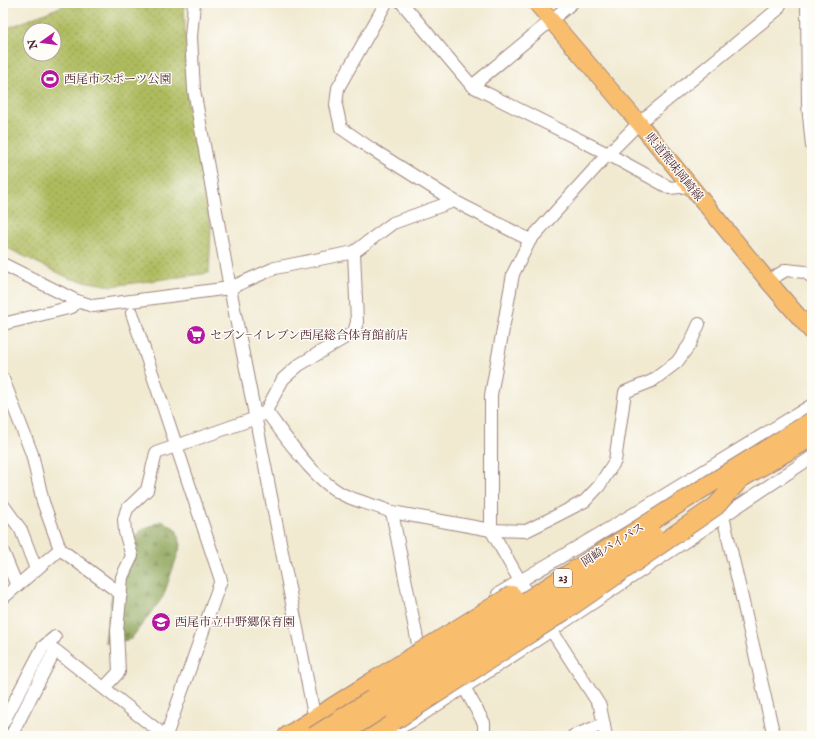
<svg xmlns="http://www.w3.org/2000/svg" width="815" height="739" font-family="'IM FELL English','Noto Serif JP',serif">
<defs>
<pattern id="grass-dots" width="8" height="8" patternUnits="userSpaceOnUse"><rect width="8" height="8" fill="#aebb5d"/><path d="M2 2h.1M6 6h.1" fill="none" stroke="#90974d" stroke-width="1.8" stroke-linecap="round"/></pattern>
<pattern id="forest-firs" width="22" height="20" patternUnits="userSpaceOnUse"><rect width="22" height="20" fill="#8aa354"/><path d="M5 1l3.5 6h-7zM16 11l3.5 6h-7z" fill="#738446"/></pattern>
</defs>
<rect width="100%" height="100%" fill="#fdfcf7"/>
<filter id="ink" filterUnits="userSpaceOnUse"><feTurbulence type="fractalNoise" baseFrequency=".025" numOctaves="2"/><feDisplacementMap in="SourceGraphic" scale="8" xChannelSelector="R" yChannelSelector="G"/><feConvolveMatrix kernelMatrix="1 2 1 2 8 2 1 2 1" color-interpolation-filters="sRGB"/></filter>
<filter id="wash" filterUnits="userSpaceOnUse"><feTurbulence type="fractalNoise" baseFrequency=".012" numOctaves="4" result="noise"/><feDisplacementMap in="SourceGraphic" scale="16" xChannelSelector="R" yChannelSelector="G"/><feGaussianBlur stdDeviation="0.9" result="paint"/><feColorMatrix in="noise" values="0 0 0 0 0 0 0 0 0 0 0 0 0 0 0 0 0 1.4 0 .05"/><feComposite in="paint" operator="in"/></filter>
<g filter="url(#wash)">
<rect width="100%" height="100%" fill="#f1ead1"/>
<!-- grass -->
<path fill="url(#grass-dots)" stroke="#7c6d44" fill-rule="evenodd" d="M70 3H184L188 104 211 226 209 273 112 286 71 279 3 246V30ZM30 30H54V54H30Z"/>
<!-- forest -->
<polygon fill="url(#forest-firs)" stroke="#6a6140" points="161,521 176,529 181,545 163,597 131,639 113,643 105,642 114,580 140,531"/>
</g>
<g filter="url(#ink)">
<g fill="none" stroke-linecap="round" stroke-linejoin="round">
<defs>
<g id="minor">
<polyline points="194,3 191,37 194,90 230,288 316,725"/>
<polyline points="386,3 338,88 336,105 341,128 370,148 454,201 530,240"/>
<polyline points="402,3 472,86 608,154 670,188 689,186"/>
<polyline points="807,3 808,105 812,146"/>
<polyline points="472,86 572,3"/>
<polyline points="3,264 77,301 93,306 230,288 275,268 354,252 393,223 454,201"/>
<polyline points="768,281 786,270 805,272 812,277"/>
<polyline points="132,313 221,580 166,736"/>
<polyline points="3,324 72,307 77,301"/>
<polyline points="3,379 32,454 43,502 60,549"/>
<path d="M266 411C286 437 315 482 346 496 360 502 377 506 392 512L491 530 526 531 556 516 585 501 599 486 615 461 625 392 652 381 677 362 690 344 699 324"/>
<polyline points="3,505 21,530 36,569"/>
<polyline points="392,512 418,644"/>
<polyline points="723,516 774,736"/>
<polyline points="3,552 17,586"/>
<polyline points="498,594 642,509 812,405"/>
<polyline points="3,598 60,549 121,594"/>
<polyline points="464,687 484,723 484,736"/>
<polyline points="104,688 119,672 117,631 122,577 132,556 125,532 124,519 127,509 147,490 156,453 256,418 266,411 283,379 299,365 354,332 357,322 354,252"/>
<polyline points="3,723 43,647 55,637"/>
<polyline points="388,728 399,728 414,720 552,630 812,457"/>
<polyline points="11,736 55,650 165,736"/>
<polyline points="573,736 604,724"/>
<polyline points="606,736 600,706 520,581 491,530 491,395 513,274 530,240 608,154 639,123 777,10 781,3"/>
</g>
<polyline id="major" points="536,3 639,123 768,281 812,332"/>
<g id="highway">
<polyline points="287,736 370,683"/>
<polyline points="371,736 394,721"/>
</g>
</defs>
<!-- minor casing -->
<use href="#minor" stroke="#9e847e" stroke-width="14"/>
<!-- major casing -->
<use href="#major" stroke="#9e847e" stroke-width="18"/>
<!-- highway casing -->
<use href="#highway" stroke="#9e847e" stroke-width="20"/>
<!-- minor -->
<use href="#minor" stroke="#fff" stroke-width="12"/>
<!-- major -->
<use href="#major" stroke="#f9be6d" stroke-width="16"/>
<!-- highway -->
<use href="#highway" stroke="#f9be6d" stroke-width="18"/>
<defs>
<g id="highway-bridge">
<polyline points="740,479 812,437"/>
<polyline points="370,683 512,595"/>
<polyline points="394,721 563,612 716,506 741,478"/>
<polyline points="314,736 702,489 812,421"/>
<polyline points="339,736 653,535"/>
</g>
</defs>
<!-- highway-bridge casing -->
<use href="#highway-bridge" stroke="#9e847e" stroke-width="20" stroke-linecap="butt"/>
<!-- highway-bridge -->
<use href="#highway-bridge" stroke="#f9be6d" stroke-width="18"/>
</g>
</g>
<!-- icons -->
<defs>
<symbol id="stadium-disc" viewBox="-11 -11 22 22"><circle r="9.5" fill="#b5179e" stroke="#fdfcf7"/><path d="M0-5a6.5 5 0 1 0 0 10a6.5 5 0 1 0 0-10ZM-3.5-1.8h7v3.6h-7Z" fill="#fff"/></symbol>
<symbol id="supermarket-disc" viewBox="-11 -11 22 22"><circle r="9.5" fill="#b5179e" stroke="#fdfcf7"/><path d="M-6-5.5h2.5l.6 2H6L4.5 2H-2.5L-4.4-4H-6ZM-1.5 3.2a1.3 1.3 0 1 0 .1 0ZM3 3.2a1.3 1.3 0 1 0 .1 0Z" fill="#fff"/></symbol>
<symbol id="school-disc" viewBox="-11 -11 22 22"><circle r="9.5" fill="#b5179e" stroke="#fdfcf7"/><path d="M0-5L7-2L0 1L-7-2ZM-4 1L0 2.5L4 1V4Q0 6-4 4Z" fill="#fff"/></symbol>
</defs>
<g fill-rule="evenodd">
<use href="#stadium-disc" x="39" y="68" width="22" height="22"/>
<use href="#supermarket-disc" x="185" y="324" width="22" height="22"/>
<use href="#school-disc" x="150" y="611" width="22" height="22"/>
</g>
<g text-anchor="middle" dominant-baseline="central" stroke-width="3" stroke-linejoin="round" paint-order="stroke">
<!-- shield labels -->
<rect fill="#fdfcf7" stroke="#806168" stroke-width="1" x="554" y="569" width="18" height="18" rx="3"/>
<g font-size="11" font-weight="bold" fill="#4a1f2b">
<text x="563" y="578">23</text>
</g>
<!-- poi labels -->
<g font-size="12" fill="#4a1f2b" stroke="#fdfcf7" text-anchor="start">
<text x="64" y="79">西尾市スポーツ公園</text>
<text x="210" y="335">セブン−イレブン西尾総合体育館前店</text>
<text x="175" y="622">西尾市立中野郷保育園</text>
</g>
<!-- street labels -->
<g font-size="12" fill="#4a1f2b" stroke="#fdfcf7">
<text transform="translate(674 167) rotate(51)">県道熊味岡崎線</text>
<text transform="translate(613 545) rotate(-32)">岡崎バイパス</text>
</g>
</g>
<!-- margin -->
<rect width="815" height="739" fill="none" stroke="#fdfcf7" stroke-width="16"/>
<!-- north arrow -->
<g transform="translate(42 42) rotate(256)"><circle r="19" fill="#fdfcf7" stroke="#b5a4a5"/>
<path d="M0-3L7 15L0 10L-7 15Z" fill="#b5179e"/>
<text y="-6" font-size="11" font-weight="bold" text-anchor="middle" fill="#4a1f2b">N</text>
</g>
</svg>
